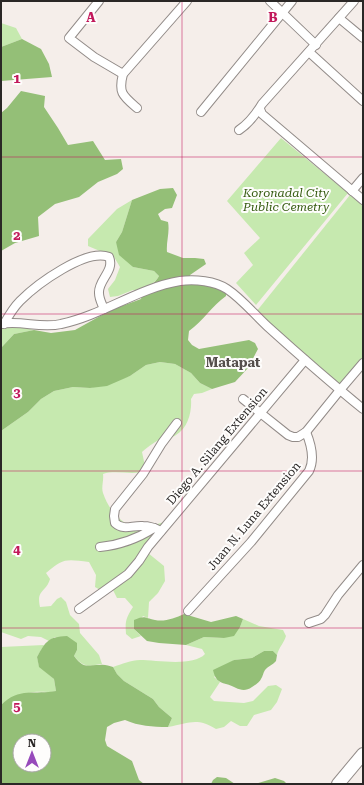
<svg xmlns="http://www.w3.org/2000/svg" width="364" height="785" font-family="'Roboto Serif',serif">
<rect width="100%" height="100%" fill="#f5eeea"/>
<!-- green -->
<g fill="#c6e9af">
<polygon points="1,23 16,28 22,39 1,47"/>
<polygon points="281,138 348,193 256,305 236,283 253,265 244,253 260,238 227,201"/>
<polygon points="350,195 363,206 363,359 340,386 256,312"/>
<path d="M132 200 122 232 116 242 133 267 154 271 159 276C155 283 149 285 143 291L133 290 118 296 110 297 108 289 115 280 120 267 114 257 88 246V239L117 209Z"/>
<polygon points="8,327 22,327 34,330 14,334 1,348 1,329"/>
<path d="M160 362 175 364 191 373 200 383 212 389 202 393 194 394 191 399C192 412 188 428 176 435 172 438 168 437 164 438 155 441 149 446 142 452L145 466 142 472C129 475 116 470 103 474 104 480 101 488 103 493 108 508 120 524 137 528 143 529 167 521 174 519L148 553 164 566 165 581 158 593 149 602 148 618 143 616 134 629 141 636 132 639 126 634C125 621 126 618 133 607L125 598H117L113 590 102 591 95 587 96 575 89 562C66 559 63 558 46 573L50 579C46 593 36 589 40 607L51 606 57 599 61 597 66 602 70 615 79 624 80 633 99 655 102 664C88 666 84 668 74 656L77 650 55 637 49 641 41 637 28 636 21 639 1 632V431L28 412 41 399 54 391 73 387 90 388 130 376 146 365Z"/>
<path d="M243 619 259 626 283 630 286 636C284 643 279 647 277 655L273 651H264L252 658 234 660 214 677 220 682 210 697 214 701 244 703 253 701 268 686 276 685 282 689 277 702 271 710 254 715 247 726H240L231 721 224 727 216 729C197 717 189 723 168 727L172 718 159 707 153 699 124 681 117 674 113 667C122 664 131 660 140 660 156 660 193 667 205 654L202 649 186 645 204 637 224 638 240 627Z"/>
<path d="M44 645 37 657 39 666 54 679 56 691C49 693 41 691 34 692 23 694 8 698 1 705V647Z"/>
</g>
<!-- forest -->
<g fill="#94bf77" fill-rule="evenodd">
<polygon points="22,39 41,49 49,64 52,77 1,81 1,47"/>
<polygon points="21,91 45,96 44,107 58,128 68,145 93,141 105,160 121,159 123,169 117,174 98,182 79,197 55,204 38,217 39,236 15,243 1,251 1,113 7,108"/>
<path d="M173 188 177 195 172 208 165 209 158 214 161 220 168 222C170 232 166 242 167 252L183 258H195L204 259 206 264 190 275 191 283 215 287 226 291V296C212 306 203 321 189 331L188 340 192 345 199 349 249 340 255 343 258 349 248 368 235 382 212 389 200 383 191 373 175 364 160 362 146 365 130 376 107 386 90 388 73 387 54 391 41 399 28 412 1 431V348L14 334 34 330 51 333 75 330 111 310 141 299C145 284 153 287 159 276L154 271 133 267 119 255 116 242 122 232 132 200 160 189Z"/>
<path d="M184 614 211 622 236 616 243 619 240 627 234 636 224 638 204 637 186 645 159 643 147 641 134 629V620C146 615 144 618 155 620 165 622 175 618 184 614Z"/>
<path d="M67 636 77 643V650L74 656C84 669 86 665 100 665 104 664 109 666 113 667L117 674 124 681 153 699 159 707 172 718 168 727C152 727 139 726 125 720L114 723 107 727 105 740 107 746 132 761 139 780 144 784H1V705C19 687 35 695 56 691L54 679 39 667 37 657C46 641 48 637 67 636ZM20 741H44V765H20Z"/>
<path d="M264 651H273L277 655 276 661C273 665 268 666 265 670 263 673 263 676 261 679 260 682 255 685 252 687 242 694 237 687 226 684 218 682 215 679 213 670L234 660 252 658Z"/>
<polygon points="217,777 226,778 235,784 211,784 213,780"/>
<polygon points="275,778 284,781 287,784 255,784"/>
</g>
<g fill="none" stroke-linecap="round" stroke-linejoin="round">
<defs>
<g id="minor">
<polyline points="99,1 69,38 94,57 123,74"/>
<polyline points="270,1 316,45"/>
<polyline points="339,18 363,38"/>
<polyline points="309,52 363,101"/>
<path d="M137 108C123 96 118 93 123 74L187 1"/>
<polyline points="260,109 262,114 363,200"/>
<polyline points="201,112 292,1"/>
<path d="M239 130C248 124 256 114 262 104L354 1"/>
<polyline points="352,191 363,178"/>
<path d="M1 324C21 320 41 329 61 324 103 315 138 288 180 281 195 279 215 281 227 289 242 299 254 314 267 326 298 354 330 382 363 409"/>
<path d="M4 324C9 315 14 307 20 301 37 284 86 248 109 257 115 271 98 280 99 293 99 299 102 304 104 309"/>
<polyline points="243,399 288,435 293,437 298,437 306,432 340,390 363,363"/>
<path d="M161 531C155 528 149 526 143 526 132 525 124 531 115 523L114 516 115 509 143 474 162 443 177 423"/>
<path d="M100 547C120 545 137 539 154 528"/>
<polyline points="79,609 128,574 139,561 148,547 305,360"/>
<path d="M188 611 251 542 309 471C315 459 311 444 306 432"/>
<polyline points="309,623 321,619 325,615 338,595 363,565"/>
</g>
<polyline id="highway" points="338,784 363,754"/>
</defs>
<!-- minor casing -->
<use href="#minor" stroke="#928b88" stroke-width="10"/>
<!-- highway casing -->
<use href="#highway" stroke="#928b88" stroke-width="14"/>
<!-- minor -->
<use href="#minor" stroke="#fff" stroke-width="8"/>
<!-- highway -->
<use href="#highway" stroke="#fff" stroke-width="12"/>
</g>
<!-- grid -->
<path fill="none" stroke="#c2185b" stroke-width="1" stroke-opacity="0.55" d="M182 1V784M1 157H363M1 314H363M1 471H363M1 628H363"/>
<g text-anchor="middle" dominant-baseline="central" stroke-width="4" stroke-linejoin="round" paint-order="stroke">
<!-- park labels -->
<g font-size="12" font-style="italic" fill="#355b10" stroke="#fefdfc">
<text x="286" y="193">Koronadal City<tspan x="286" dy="14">Public Cemetry</tspan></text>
</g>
<!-- street labels -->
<g font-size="12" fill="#2a2726" stroke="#fefdfc">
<text transform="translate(217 446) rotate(-50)">Diego A. Silang Extension</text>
<text transform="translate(254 516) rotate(-50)">Juan N. Luna Extension</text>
</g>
<!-- neighbourhood labels -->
<g font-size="13" font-weight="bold" fill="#554f4c" stroke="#fefdfc">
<text x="233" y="362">Matapat</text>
</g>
</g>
<g font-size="13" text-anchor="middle" font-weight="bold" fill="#c2185b" stroke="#fefdfc" stroke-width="4" stroke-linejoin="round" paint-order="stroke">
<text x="91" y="22">A</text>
<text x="273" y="22">B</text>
<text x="17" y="83">1</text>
<text x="17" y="240">2</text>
<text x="17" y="397">3</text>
<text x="17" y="554">4</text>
<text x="17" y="711">5</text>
</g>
<!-- border -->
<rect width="364" height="785" fill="none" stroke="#2a2726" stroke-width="4"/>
<!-- north arrow -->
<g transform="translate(32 753)"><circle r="19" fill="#fefdfc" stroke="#a9a7a6"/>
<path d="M0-3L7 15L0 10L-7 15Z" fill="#974abb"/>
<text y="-6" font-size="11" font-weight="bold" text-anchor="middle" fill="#2a2726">N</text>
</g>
</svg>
